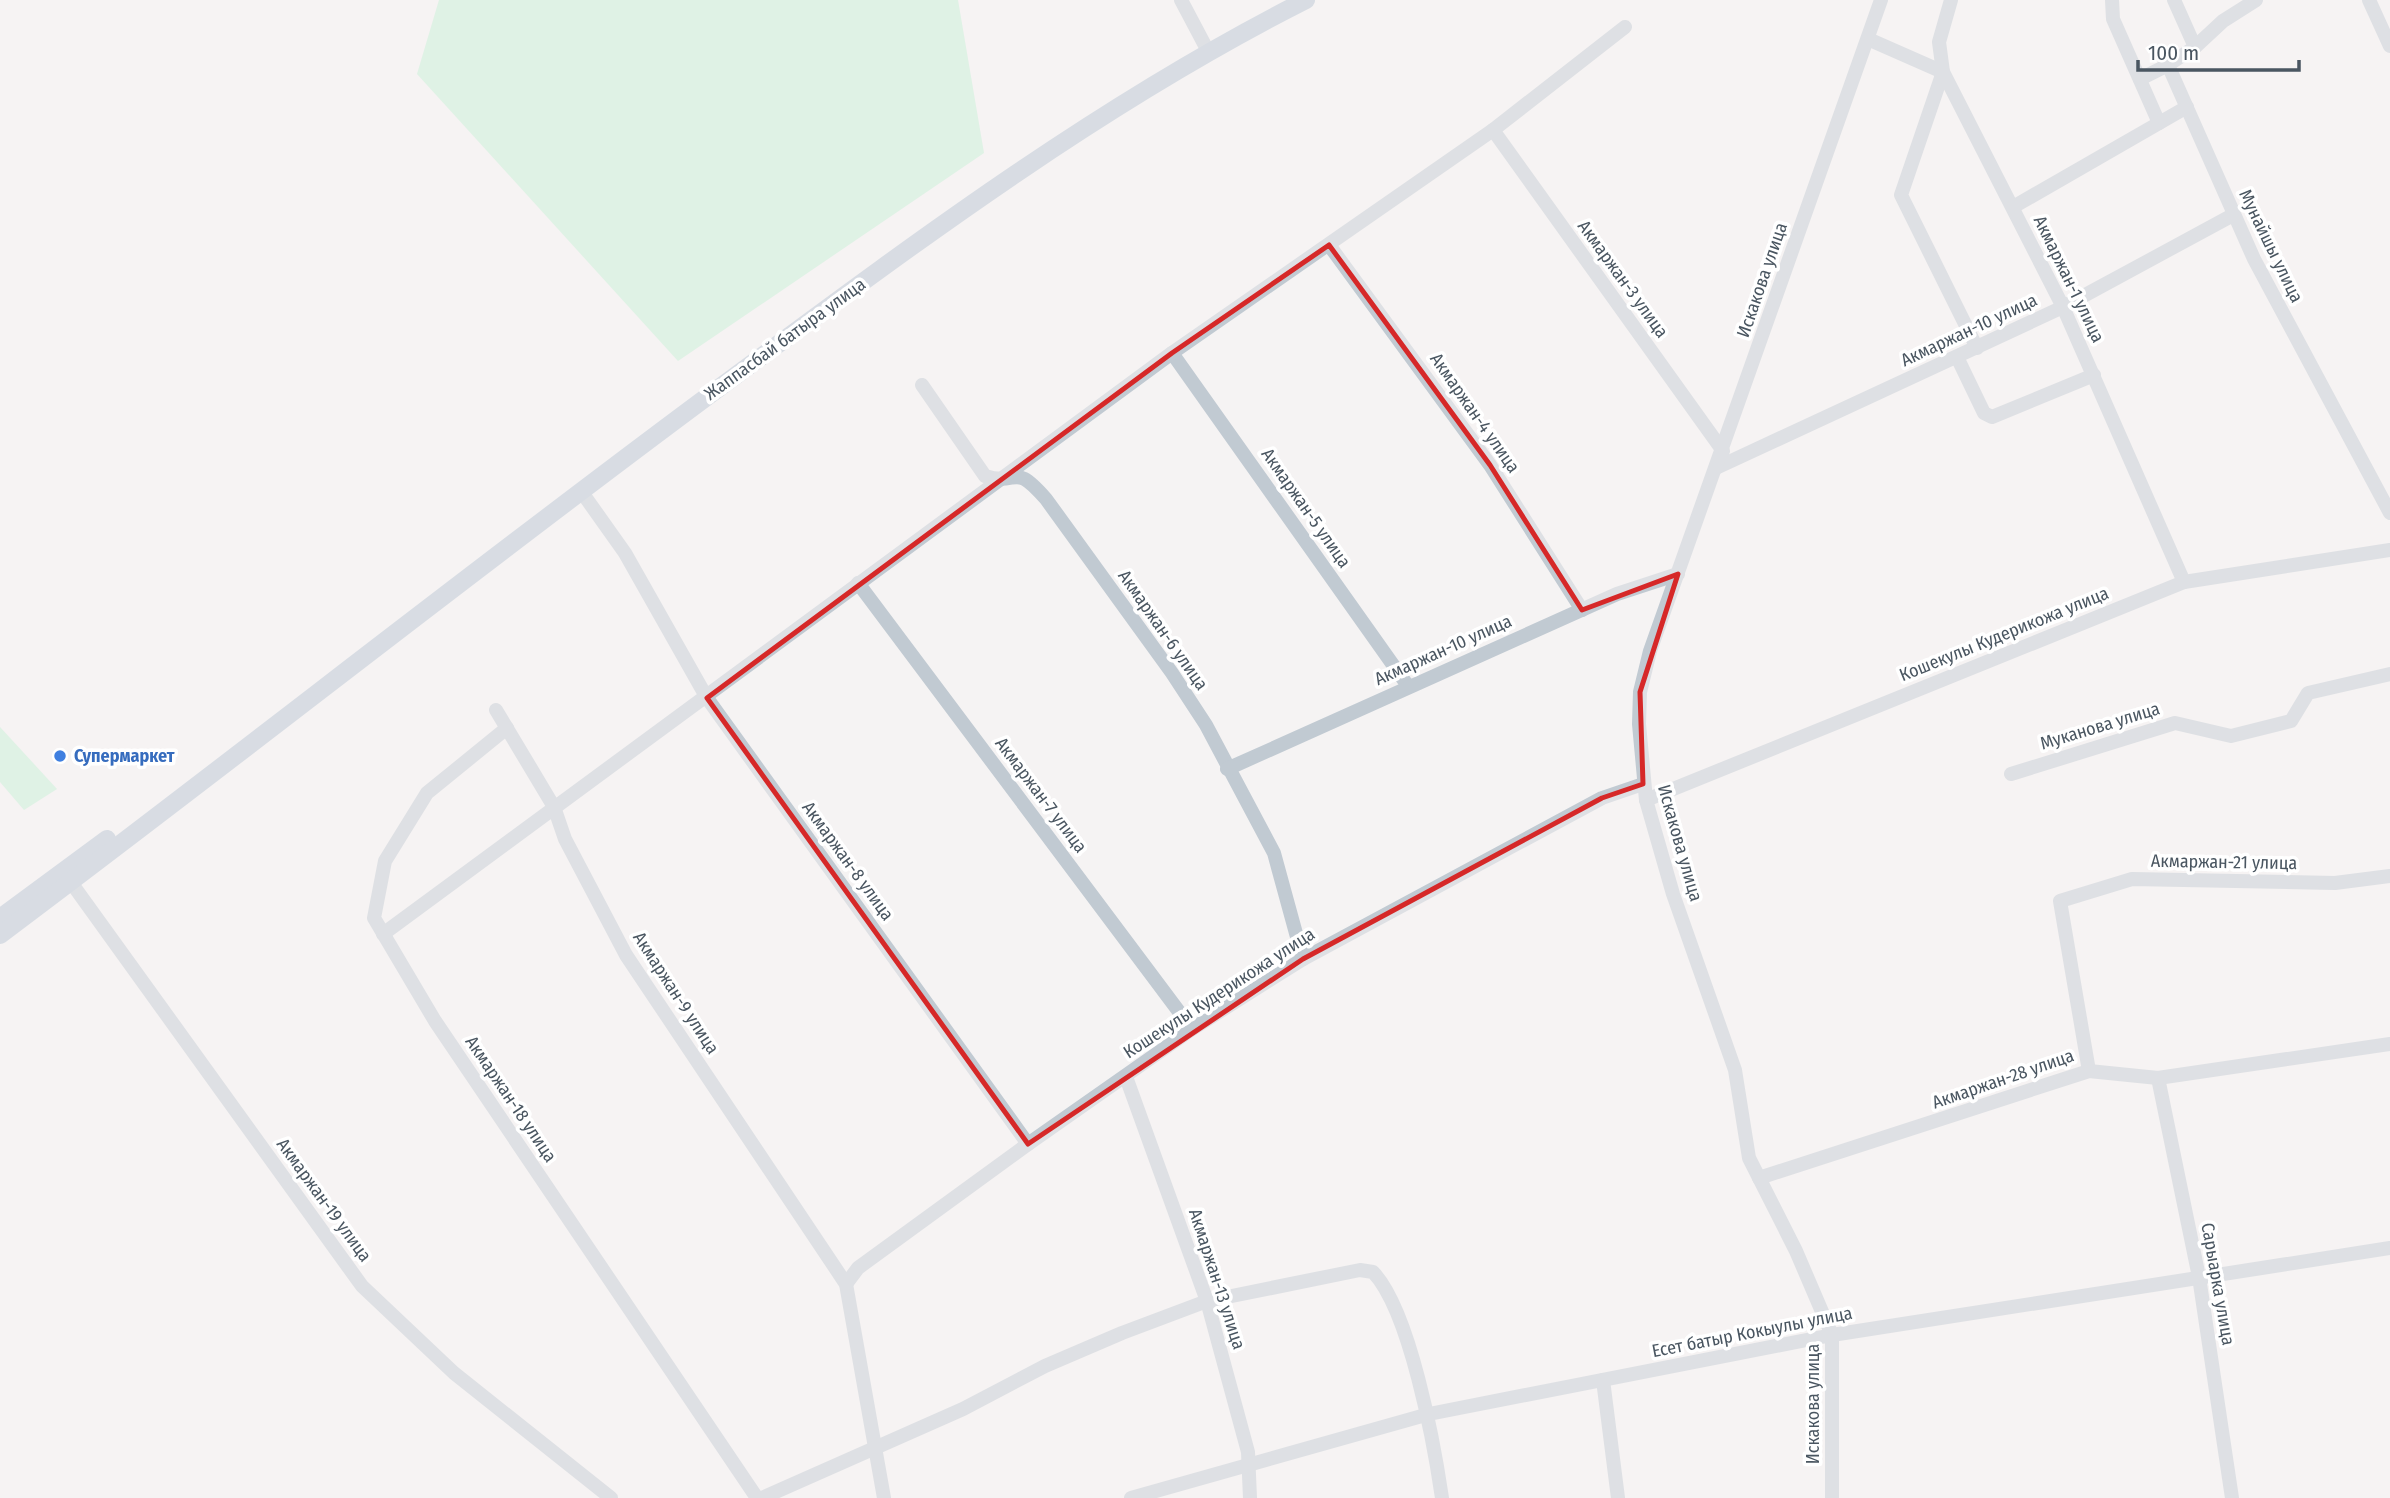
<svg xmlns="http://www.w3.org/2000/svg" width="2390" height="1498" font-family="'Fira Sans Condensed',sans-serif">
<rect width="100%" height="100%" fill="#f5f3f3"/>
<!-- green -->
<g fill="#c3f1d5">
<polygon points="439,0 958,0 984,153 678,361 417,74"/>
<polygon points="0,727 57,789 24,810 0,782"/>
</g>
<g fill="none" stroke-linecap="round" stroke-linejoin="round">
<!-- minor -->
<g stroke="#c1cad2" stroke-width="14">
<polyline points="1181,0 1209,53"/>
<polyline points="1951,0 1939,42 1943,72 1901,195 1977,348"/>
<polyline points="2112,0 2113,19 2159,123"/>
<polyline points="2174,0 2195,47 2168,65 2254,259 2390,513"/>
<polyline points="2369,0 2390,46"/>
<polyline points="1868,39 1943,72 2063,307 2184,582"/>
<polyline points="2195,47 2223,21 2256,0"/>
<polyline points="2140,79 2168,65"/>
<polyline points="1493,130 1723,451"/>
<polyline points="2013,207 2187,107"/>
<polyline points="1329,245 1490,465 1582,610"/>
<polyline points="1172,353 1408,686"/>
<polyline points="1957,357 1984,413 1992,417 2094,375"/>
<path d="M922 385 985 476C1020 487 1012 460 1046 499L1172 673 1206 725 1274 853 1303 959"/>
<polyline points="1716,468 2063,307 2233,215"/>
<polyline points="581,491 625,553 707,698 1028,1144"/>
<polyline points="858,583 1192,1029"/>
<polyline points="496,710 554,807 565,839 626,955 846,1284 884,1498"/>
<polyline points="507,728 427,793 385,861 374,918 435,1021 757,1498"/>
<polyline points="1227,769 1617,594 1678,574"/>
<polyline points="2011,774 2175,723 2231,736 2291,721 2308,693 2390,674"/>
<polyline points="1646,800 2184,582 2390,550"/>
<polyline points="65,874 362,1286 454,1373 611,1498"/>
<polyline points="383,934 1172,353 1493,130 1625,27"/>
<polyline points="2089,1071 2060,901 2132,879 2335,883 2390,876"/>
<polyline points="1126,1077 1207,1301 1248,1452 1250,1498"/>
<polyline points="2158,1078 2199,1277 2232,1498"/>
<polyline points="1759,1178 2089,1071 2158,1078 2390,1044"/>
<polyline points="846,1284 858,1268 1028,1144 1192,1029 1303,959 1602,798 1643,784"/>
<polyline points="1603,1380 1618,1498"/>
<path d="M762 1498 963 1409 1045 1366 1122 1333 1207 1301 1360 1270 1373 1272C1410 1311 1434 1443 1442 1498"/>
<polyline points="1131,1498 1429,1414 1832,1335 2390,1248"/>
<polyline points="1832,1498 1832,1335 1796,1251 1749,1158 1735,1070 1673,894 1646,800 1639,724 1640,692 1650,651 1881,0"/>
</g>
<!-- major -->
<g stroke="#b3c2d1" stroke-width="18">
<polyline points="0,918 107,839"/>
<path d="M0 935C244 752 482 563 727 382 912 245 1100 104 1306 0"/>
</g>
</g>
<!-- marked area -->
<path d="M0 0H2390V1498H0ZM1329 245 1490 465 1582 610 1678 574 1640 692 1643 784 1602 798 1303 959 1028 1144 707 698 1172 353Z" fill="#f5f3f3" fill-opacity=".55" fill-rule="evenodd"/>
<path fill="none" stroke="#d62828" stroke-width="5" stroke-linejoin="round" d="M1329 245 1490 465 1582 610 1678 574 1640 692 1643 784 1602 798 1303 959 1028 1144 707 698 1172 353Z"/>
<!-- markers -->
<circle fill="#3f7fe0" stroke="#fff" stroke-width="2.5" cx="60" cy="756" r="7"/>
<g text-anchor="middle" dominant-baseline="central" stroke-width="7" stroke-linejoin="round" paint-order="stroke">
<!-- street labels -->
<g font-size="18" fill="#4a5661" stroke="#fff">
<text transform="translate(2271 246) rotate(64)">Мунайшы улица</text>
<text transform="translate(1623 279) rotate(54)">Акмаржан-3 улица</text>
<text transform="translate(2069 279) rotate(64)">Акмаржан-1 улица</text>
<text transform="translate(1762 280) rotate(-71)">Искакова улица</text>
<text transform="translate(1969 330) rotate(-25)">Акмаржан-10 улица</text>
<text transform="translate(785 339) rotate(-36)">Жаппасбай батыра улица</text>
<text transform="translate(1475 413) rotate(55)">Акмаржан-4 улица</text>
<text transform="translate(1306 508) rotate(55)">Акмаржан-5 улица</text>
<text transform="translate(1163 630) rotate(55)">Акмаржан-6 улица</text>
<text transform="translate(2004 634) rotate(-22)">Кошекулы Кудерикожа улица</text>
<text transform="translate(1443 650) rotate(-24)">Акмаржан-10 улица</text>
<text transform="translate(2100 726) rotate(-17)">Муканова улица</text>
<text transform="translate(1041 795) rotate(53)">Акмаржан-7 улица</text>
<text transform="translate(1680 843) rotate(74)">Искакова улица</text>
<text transform="translate(848 861) rotate(54)">Акмаржан-8 улица</text>
<text transform="translate(2224 862) rotate(1)">Акмаржан-21 улица</text>
<text transform="translate(676 993) rotate(57)">Акмаржан-9 улица</text>
<text transform="translate(1219 993) rotate(-33)">Кошекулы Кудерикожа улица</text>
<text transform="translate(2003 1079) rotate(-19)">Акмаржан-28 улица</text>
<text transform="translate(511 1099) rotate(56)">Акмаржан-18 улица</text>
<text transform="translate(324 1200) rotate(54)">Акмаржан-19 улица</text>
<text transform="translate(1217 1279) rotate(72)">Акмаржан-13 улица</text>
<text transform="translate(2218 1284) rotate(80)">Сарыарка улица</text>
<text transform="translate(1752 1332) rotate(-11)">Есет батыр Кокыулы улица</text>
<text transform="translate(1813 1404) rotate(-90)">Искакова улица</text>
</g>
<!-- shop labels -->
<g font-size="18" font-weight="bold" fill="#366cbe" stroke="#fff" text-anchor="start">
<text x="74" y="756">Супермаркет</text>
</g>
</g>
<!-- scale -->
<path d="M2138 60v10h161v-10" fill="none" stroke="#4a5661" stroke-width="3.5"/>
<text x="2148" y="60" font-size="21" fill="#4a5661" stroke="#ffffff" stroke-width="5" paint-order="stroke">100 m</text>
</svg>
